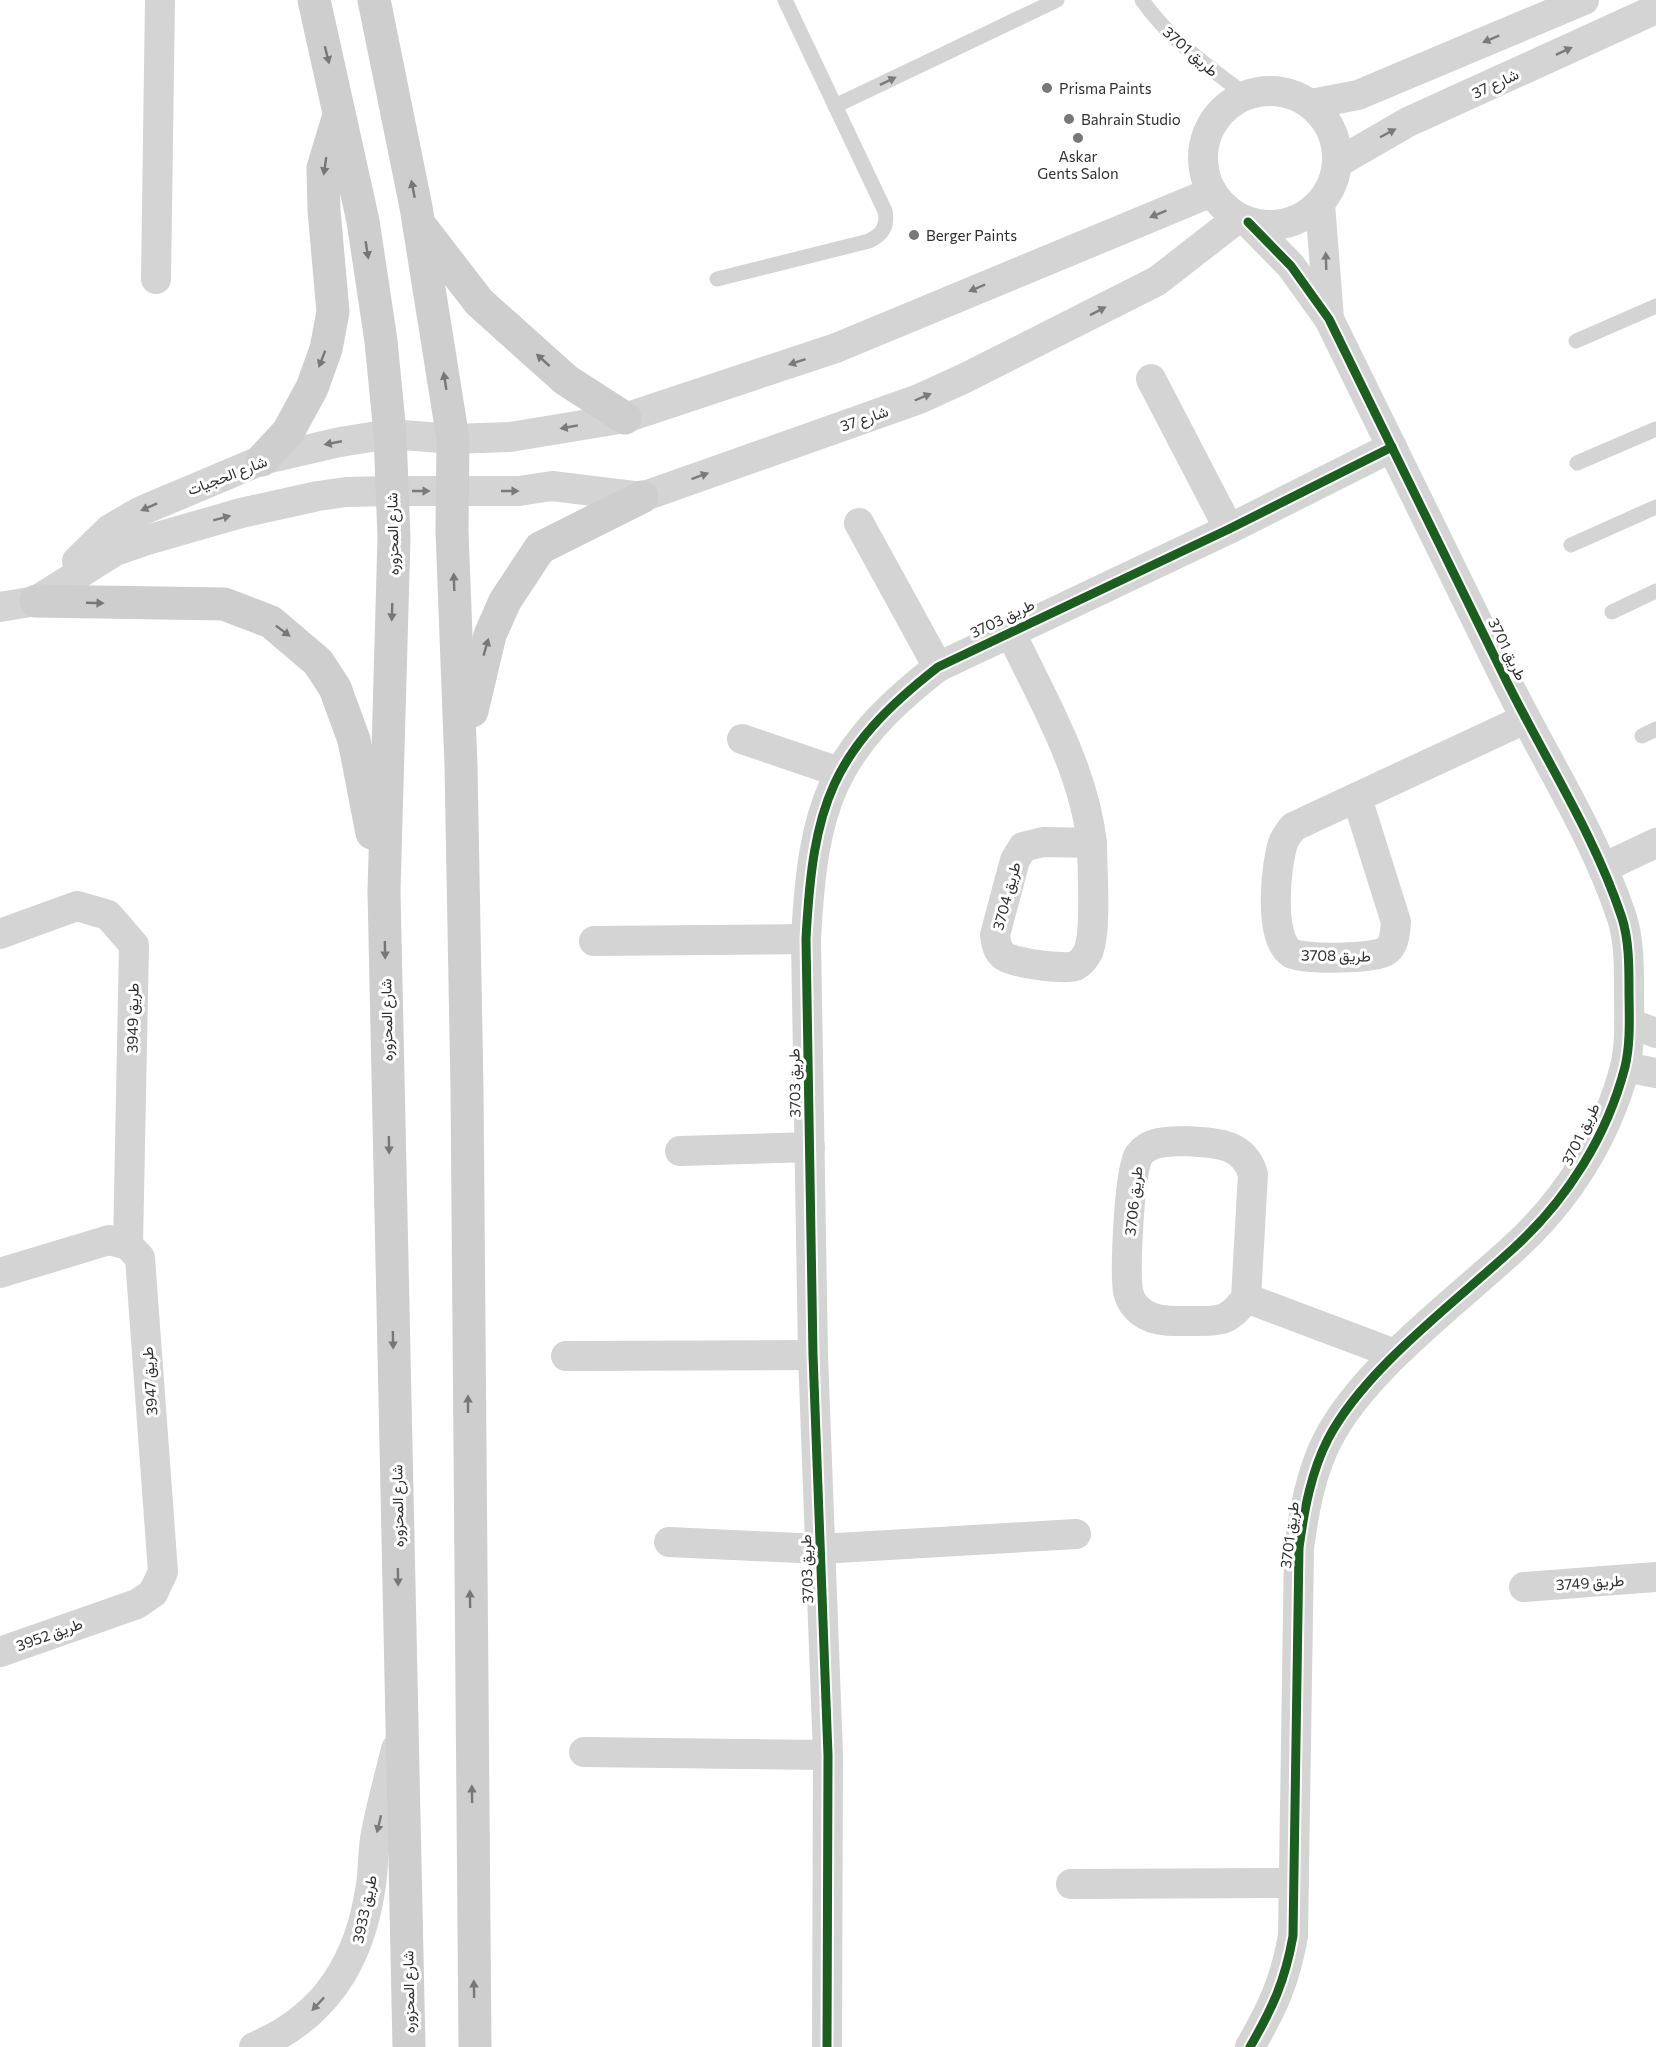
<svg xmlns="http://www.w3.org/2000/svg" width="1656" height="2047" font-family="Commissioner,Vazirmatn,sans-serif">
<rect width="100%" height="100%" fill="#fff"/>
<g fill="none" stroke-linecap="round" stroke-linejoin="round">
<!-- service -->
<g stroke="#d4d4d4" stroke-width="15">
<path d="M1142 0C1169 39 1208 67 1246 95"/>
<polyline points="835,106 1057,0"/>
<path d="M717 279 869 241C883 234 888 226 885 211L785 0"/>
<polyline points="1576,341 1656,306"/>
<polyline points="1577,463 1656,429"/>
<polyline points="1571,545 1656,507"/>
<polyline points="1612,612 1656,591"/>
<polyline points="1642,736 1656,729"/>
</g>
<!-- minor -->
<g stroke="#d4d4d4" stroke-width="30">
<circle cx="1270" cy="158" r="67"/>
<polyline points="1311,104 1358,95 1584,0"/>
<polyline points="1337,163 1408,122 1656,9"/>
<polyline points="1320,204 1329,319"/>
<path d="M1248 222 1291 266 1329 319C1387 438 1446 557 1504 676 1543 756 1594 833 1622 918 1629 940 1629 966 1629 989 1629 1014 1631 1041 1625 1067 1607 1136 1568 1198 1516 1246 1457 1301 1365 1368 1328 1439 1311 1472 1304 1511 1299 1548L1293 1936C1285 1981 1273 2007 1250 2047"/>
<polyline points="156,279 160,0"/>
<polyline points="1151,379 1229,529"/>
<polyline points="859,523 938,667"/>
<polyline points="77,561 110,529 141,511 262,460 340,442 390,434 453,439 510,437 625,418 836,348 1212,192"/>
<polyline points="0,607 36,601 115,551 147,540 241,513 318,496 346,492 391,491 519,491 552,486 642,497 919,399 965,378 1157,281 1238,218"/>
<path d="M1010 631C1042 699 1083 766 1092 843"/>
<polyline points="742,739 839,772"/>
<path d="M1357 798 1396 922C1395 932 1395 945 1386 951 1376 959 1302 960 1291 953 1268 938 1276 865 1283 843 1285 837 1290 832 1293 827L1525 719"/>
<path d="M1043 842 1092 843C1092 868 1097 932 1088 952 1085 958 1081 963 1075 966 1066 970 1012 963 1004 956 997 951 996 943 995 935L1015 860 1023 847Z"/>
<polyline points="1603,868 1656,843"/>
<polyline points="0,934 77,906 108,915 134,945 128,1245"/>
<polyline points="594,941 806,939"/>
<polyline points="1629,1023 1656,1033"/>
<polyline points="1625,1067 1656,1073"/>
<path d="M1186 1141C1215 1143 1243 1142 1253 1174L1246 1298C1229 1322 1220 1321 1192 1321 1172 1321 1150 1323 1136 1307 1132 1303 1129 1296 1128 1291 1125 1271 1129 1168 1139 1155 1150 1140 1170 1142 1186 1141Z"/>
<polyline points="680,1151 810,1147"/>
<polyline points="0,1273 109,1240 128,1245 140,1258 163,1572 153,1593 137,1604 0,1652"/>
<polyline points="1246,1298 1395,1354"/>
<polyline points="566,1356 813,1355"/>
<polyline points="669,1542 820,1549 1076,1534"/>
<polyline points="1524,1587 1656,1577"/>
<polyline points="584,1752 828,1755"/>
<polyline points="1071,1884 1294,1883"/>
<path d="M254 2047C326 2017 360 1961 371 1885 373 1870 373 1854 375 1839 380 1809 389 1779 396 1749"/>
<path d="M827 2047 828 1755 813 1355 806 939C813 806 830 751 938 667L1229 529 1392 447"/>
</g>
<!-- secondary -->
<g stroke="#cecece" stroke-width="33">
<polyline points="314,0 363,221 381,341 390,434 394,538 384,891 409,2047"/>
<polyline points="374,0 416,207 453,439 452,531 461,766 467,1089 475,2047"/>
<polyline points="422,228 479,302 566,380 625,418"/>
<polyline points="262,460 288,432 312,388 326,349 333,312 324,210 323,168 339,115"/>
<polyline points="36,601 224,604 271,622 318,662 335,688 354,740 372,833"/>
<polyline points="472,711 490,635 505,601 540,548 642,497"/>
</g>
<defs>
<g id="cycleway">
<path d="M1248 222 1291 266 1329 319C1387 438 1446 557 1504 676 1543 756 1594 833 1622 918 1629 940 1629 966 1629 989 1629 1014 1631 1041 1625 1067 1607 1136 1568 1198 1516 1246 1457 1301 1365 1368 1328 1439 1311 1472 1304 1511 1299 1548L1293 1936C1285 1981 1273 2007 1250 2047"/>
<path d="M827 2047 828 1755 813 1355 806 939C813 806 830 751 938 667L1229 529 1392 447"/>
</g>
</defs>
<!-- cycleway casing -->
<use href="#cycleway" stroke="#fff" stroke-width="13"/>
<!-- cycleway -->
<use href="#cycleway" stroke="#1b5e20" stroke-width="9"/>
</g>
<!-- one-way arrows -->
<defs><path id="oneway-solid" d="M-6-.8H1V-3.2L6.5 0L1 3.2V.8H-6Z" transform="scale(1.5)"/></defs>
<g fill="#7a7a7a">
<use href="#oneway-solid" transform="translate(1491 39) rotate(157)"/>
<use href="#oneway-solid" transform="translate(1564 51) rotate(-25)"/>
<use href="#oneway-solid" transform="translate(888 81) rotate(-26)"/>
<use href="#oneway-solid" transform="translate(1388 133) rotate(-28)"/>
<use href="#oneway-solid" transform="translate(1158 214) rotate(158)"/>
<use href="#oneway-solid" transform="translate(1326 261) rotate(-92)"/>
<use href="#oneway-solid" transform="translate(977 288) rotate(157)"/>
<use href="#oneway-solid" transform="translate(1098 311) rotate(-27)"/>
<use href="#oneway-solid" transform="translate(797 362) rotate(162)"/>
<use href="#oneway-solid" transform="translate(923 397) rotate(-23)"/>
<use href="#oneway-solid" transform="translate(569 427) rotate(170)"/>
<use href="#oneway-solid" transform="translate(333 443) rotate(169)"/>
<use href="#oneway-solid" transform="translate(700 476) rotate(-20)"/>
<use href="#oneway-solid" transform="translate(421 491)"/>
<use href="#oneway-solid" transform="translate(510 491)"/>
<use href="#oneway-solid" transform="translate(149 507) rotate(156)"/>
<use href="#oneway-solid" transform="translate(222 518) rotate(-15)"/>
<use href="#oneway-solid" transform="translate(379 1824) rotate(103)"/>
<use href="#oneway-solid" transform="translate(318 2004) rotate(133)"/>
</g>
<g fill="#777">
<use href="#oneway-solid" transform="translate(327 55) rotate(76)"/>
<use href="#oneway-solid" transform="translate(325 166) rotate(98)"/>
<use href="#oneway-solid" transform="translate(413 189) rotate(-101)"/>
<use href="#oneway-solid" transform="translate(367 250) rotate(81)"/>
<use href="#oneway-solid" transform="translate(322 359) rotate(111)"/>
<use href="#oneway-solid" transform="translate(543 360) rotate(-138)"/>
<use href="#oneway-solid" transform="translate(445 381) rotate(-99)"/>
<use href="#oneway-solid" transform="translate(454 582) rotate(-92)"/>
<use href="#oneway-solid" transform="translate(95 603) rotate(2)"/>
<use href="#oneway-solid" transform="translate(392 612) rotate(92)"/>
<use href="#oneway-solid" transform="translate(283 631) rotate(37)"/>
<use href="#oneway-solid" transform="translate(486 647) rotate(-74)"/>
<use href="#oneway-solid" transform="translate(385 950) rotate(89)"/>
<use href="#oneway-solid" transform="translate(389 1145) rotate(89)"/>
<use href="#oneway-solid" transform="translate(393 1340) rotate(89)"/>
<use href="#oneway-solid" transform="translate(468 1404) rotate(-90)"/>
<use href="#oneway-solid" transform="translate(398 1577) rotate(89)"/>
<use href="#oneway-solid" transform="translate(470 1599) rotate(-91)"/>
<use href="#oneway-solid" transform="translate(472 1794) rotate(-91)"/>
<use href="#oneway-solid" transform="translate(474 1989) rotate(-91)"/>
</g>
<!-- markers -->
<g fill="#787878" stroke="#fff" stroke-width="2">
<circle cx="1047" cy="88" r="6"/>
<circle cx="1069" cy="119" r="6"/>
<circle cx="1078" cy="138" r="6"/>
<circle cx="914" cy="235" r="6"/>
</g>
<g text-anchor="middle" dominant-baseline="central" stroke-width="6" stroke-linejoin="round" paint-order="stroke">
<!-- street labels -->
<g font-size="15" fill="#303030" stroke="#fff">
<text transform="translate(1191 51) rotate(41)">طريق 3701</text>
<text transform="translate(1495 83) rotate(-25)">شارع 37</text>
<text transform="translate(864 418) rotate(-19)">شارع 37</text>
<text transform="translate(227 475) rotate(-21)">شارع الحجيات</text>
<text transform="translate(392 534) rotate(-91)">شارع المحزوره</text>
<text transform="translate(1002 618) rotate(-26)">طريق 3703</text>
<text transform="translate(1508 649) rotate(64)">طريق 3701</text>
<text transform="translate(1006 896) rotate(-75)">طريق 3704</text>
<text transform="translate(1336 955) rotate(1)">طريق 3708</text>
<text transform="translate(132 1018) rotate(-89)">طريق 3949</text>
<text transform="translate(386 1020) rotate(-91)">شارع المحزوره</text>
<text transform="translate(794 1083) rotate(-91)">طريق 3703</text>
<text transform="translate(1580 1134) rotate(-64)">طريق 3701</text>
<text transform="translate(1133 1201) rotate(-84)">طريق 3706</text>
<text transform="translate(149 1381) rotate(-94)">طريق 3947</text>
<text transform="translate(397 1506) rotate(-91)">شارع المحزوره</text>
<text transform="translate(1289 1535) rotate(-83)">طريق 3701</text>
<text transform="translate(806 1569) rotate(-92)">طريق 3703</text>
<text transform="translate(1590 1582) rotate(-4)">طريق 3749</text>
<text transform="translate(49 1634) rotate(-20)">طريق 3952</text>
<text transform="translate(364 1909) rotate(-78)">طريق 3933</text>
<text transform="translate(408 1992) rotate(-91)">شارع المحزوره</text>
</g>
<!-- poi labels -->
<g font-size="15" fill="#303030" stroke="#fff" text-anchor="start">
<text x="1059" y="88">Prisma Paints</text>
<text x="1081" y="119">Bahrain Studio</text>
<text x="1078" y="156" text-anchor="middle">Askar<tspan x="1078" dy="17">Gents Salon</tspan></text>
<text x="926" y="235">Berger Paints</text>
</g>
</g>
</svg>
